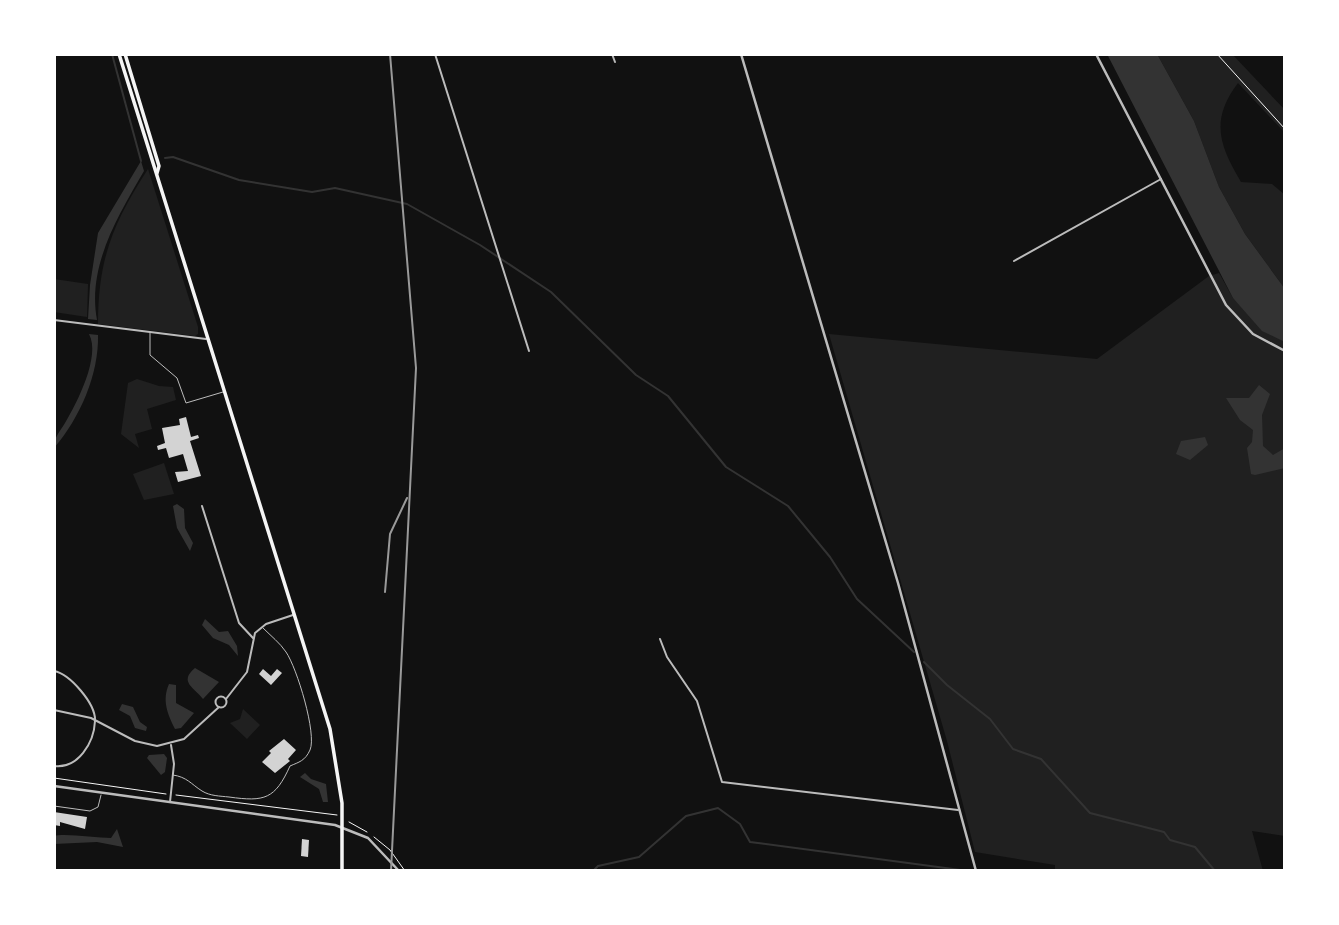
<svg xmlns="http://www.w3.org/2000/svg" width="1339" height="925" font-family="'Sofia Sans Condensed',sans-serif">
<rect width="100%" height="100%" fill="#111"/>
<!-- green -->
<g fill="#202020">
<path d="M1157 54H1232L1285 110V133L1238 83C1210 120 1219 145 1241 182L1272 184 1285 195V289L1245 234 1219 187 1194 121Z"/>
<path d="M148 169 198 327V334L195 336 98 324C98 259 113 223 148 169Z"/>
<polygon points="1219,273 1233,298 1285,342 1285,836 1252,831 1263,871 1055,871 1055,865 975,852 947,741 829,334 1097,359 1209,276"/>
<polygon points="54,279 88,284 87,317 54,312"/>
<polygon points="137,379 159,386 173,387 176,400 147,409 152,429 135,434 139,448 121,434 128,383"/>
<polygon points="164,463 174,494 144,500 133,474"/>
<polygon points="243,709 260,725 247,739 230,723 240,719"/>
</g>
<!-- water -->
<g fill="#333">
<polygon points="1107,54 1157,54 1194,121 1219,187 1245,234 1285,289 1285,342 1262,331 1233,298"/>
<path d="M141 161 144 171C118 216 87 266 97 320L88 319 90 285 98 233Z"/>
<path d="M89 334 98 335C99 374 80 418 54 448 54 437 59 433 65 423 77 403 101 356 89 334Z"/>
<polygon points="1259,385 1270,394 1262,415 1263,446 1273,455 1285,448 1285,468 1255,475 1251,474 1247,448 1252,442 1253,430 1240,420 1226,398 1249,398"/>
<polygon points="1205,437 1208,445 1190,460 1176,454 1181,441"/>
<polygon points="177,504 184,509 185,528 193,543 190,551 177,528 173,506"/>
<polygon points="205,619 219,632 228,631 237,646 238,656 229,645 213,638 202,625"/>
<path d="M195 668 219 682 203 699C195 688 178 682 195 668Z"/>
<path d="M169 684 176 685V703L194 713 181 728 175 729C167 713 162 700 169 684Z"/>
<polygon points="122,704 133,707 140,722 147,727 146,731 135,728 130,716 119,710"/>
<polygon points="164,754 167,758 165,772 161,775 147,758 149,755"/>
<polygon points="305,773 311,779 326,784 328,802 323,802 319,789 300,777"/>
<path d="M117 829 123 847 97 842 54 844V836C65 833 96 838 111 838Z"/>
</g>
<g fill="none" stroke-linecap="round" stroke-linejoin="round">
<!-- stream -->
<g stroke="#333" stroke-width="2">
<polyline points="112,54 141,161"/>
<polyline points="165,158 173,157 239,180 312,192 335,188 407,204 480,245 551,292 636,375 668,396 726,467 788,506 830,557 857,599 914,652"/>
<polyline points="924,662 947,685 990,719 1013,749 1041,759 1090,813 1164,832 1170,840 1195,847 1215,871"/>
<polyline points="593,871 598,866 639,857 686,816 718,808 740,824 750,842 968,871"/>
</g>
</g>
<!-- building -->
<g fill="#d3d3d3">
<polygon points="186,417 191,437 198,435 199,438 190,441 201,476 178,482 175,472 188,471 183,454 169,458 166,448 158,450 157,446 165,443 162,428 180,425 179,419"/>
<polygon points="263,669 271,676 277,669 282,673 271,685 259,674"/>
<polygon points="284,739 296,750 288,759 290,761 275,773 262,762 271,753 269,751"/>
<polygon points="54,812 87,817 85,829 60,822 60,826 54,825"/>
<polygon points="302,839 309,840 308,857 301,856"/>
</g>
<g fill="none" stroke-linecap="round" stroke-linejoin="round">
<!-- path -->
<g stroke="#f5f5f5" stroke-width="1">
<polyline points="1217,54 1285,129"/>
<polyline points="54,778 166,794"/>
<polyline points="176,795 337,815"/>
<polyline points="349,822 367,832"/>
<polyline points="374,837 390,850 405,871"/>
</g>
<!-- service -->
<g stroke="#bcbcbc" stroke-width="1">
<polyline points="150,333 150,355 177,378 186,403 223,392"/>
<path d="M173 775C187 777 191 784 202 791 210 796 220 796 229 797 265 802 275 799 290 766 299 762 305 761 310 750 317 734 297 668 286 652 280 643 271 636 263 628"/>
<polyline points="54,806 90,811 98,807 101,795"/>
</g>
<!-- minor -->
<g stroke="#bcbcbc" stroke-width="2">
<polyline points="435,54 529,351"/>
<polyline points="612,54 615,62"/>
<polyline points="1284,54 1285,56"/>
<polyline points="1014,261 1161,179"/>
<polyline points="54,320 206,339"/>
<polyline points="202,506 239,623 253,638"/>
<polyline points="660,639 667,657 697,701 722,782 958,810"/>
<path d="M54 671C70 674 96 704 95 721 94 743 78 769 54 766"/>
<circle cx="221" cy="702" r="5.5"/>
<polyline points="226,699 247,672 255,633 266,624 293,615"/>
<polyline points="54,710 91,718 135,741 157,746 184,739 219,707"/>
<polyline points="170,802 174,764 171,745"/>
</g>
<!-- tertiary -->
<g stroke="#bcbcbc" stroke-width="2.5">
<polyline points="741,54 898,583 976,871"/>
<polyline points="1096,54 1226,305 1253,334 1285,351"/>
<polyline points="54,786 335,825 368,838 399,871"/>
</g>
<!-- primary -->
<g stroke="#f5f5f5" stroke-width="3.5">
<polyline points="119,54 330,729 342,803 342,871"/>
<polyline points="125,54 159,166 157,173"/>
</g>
<!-- rail -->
<g stroke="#9a9a9a" stroke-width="2">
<polyline points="390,54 416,368 391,871"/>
<polyline points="385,592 390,534 407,498"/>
</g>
</g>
<!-- border -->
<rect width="1339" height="925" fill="none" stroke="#ffffff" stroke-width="112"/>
</svg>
